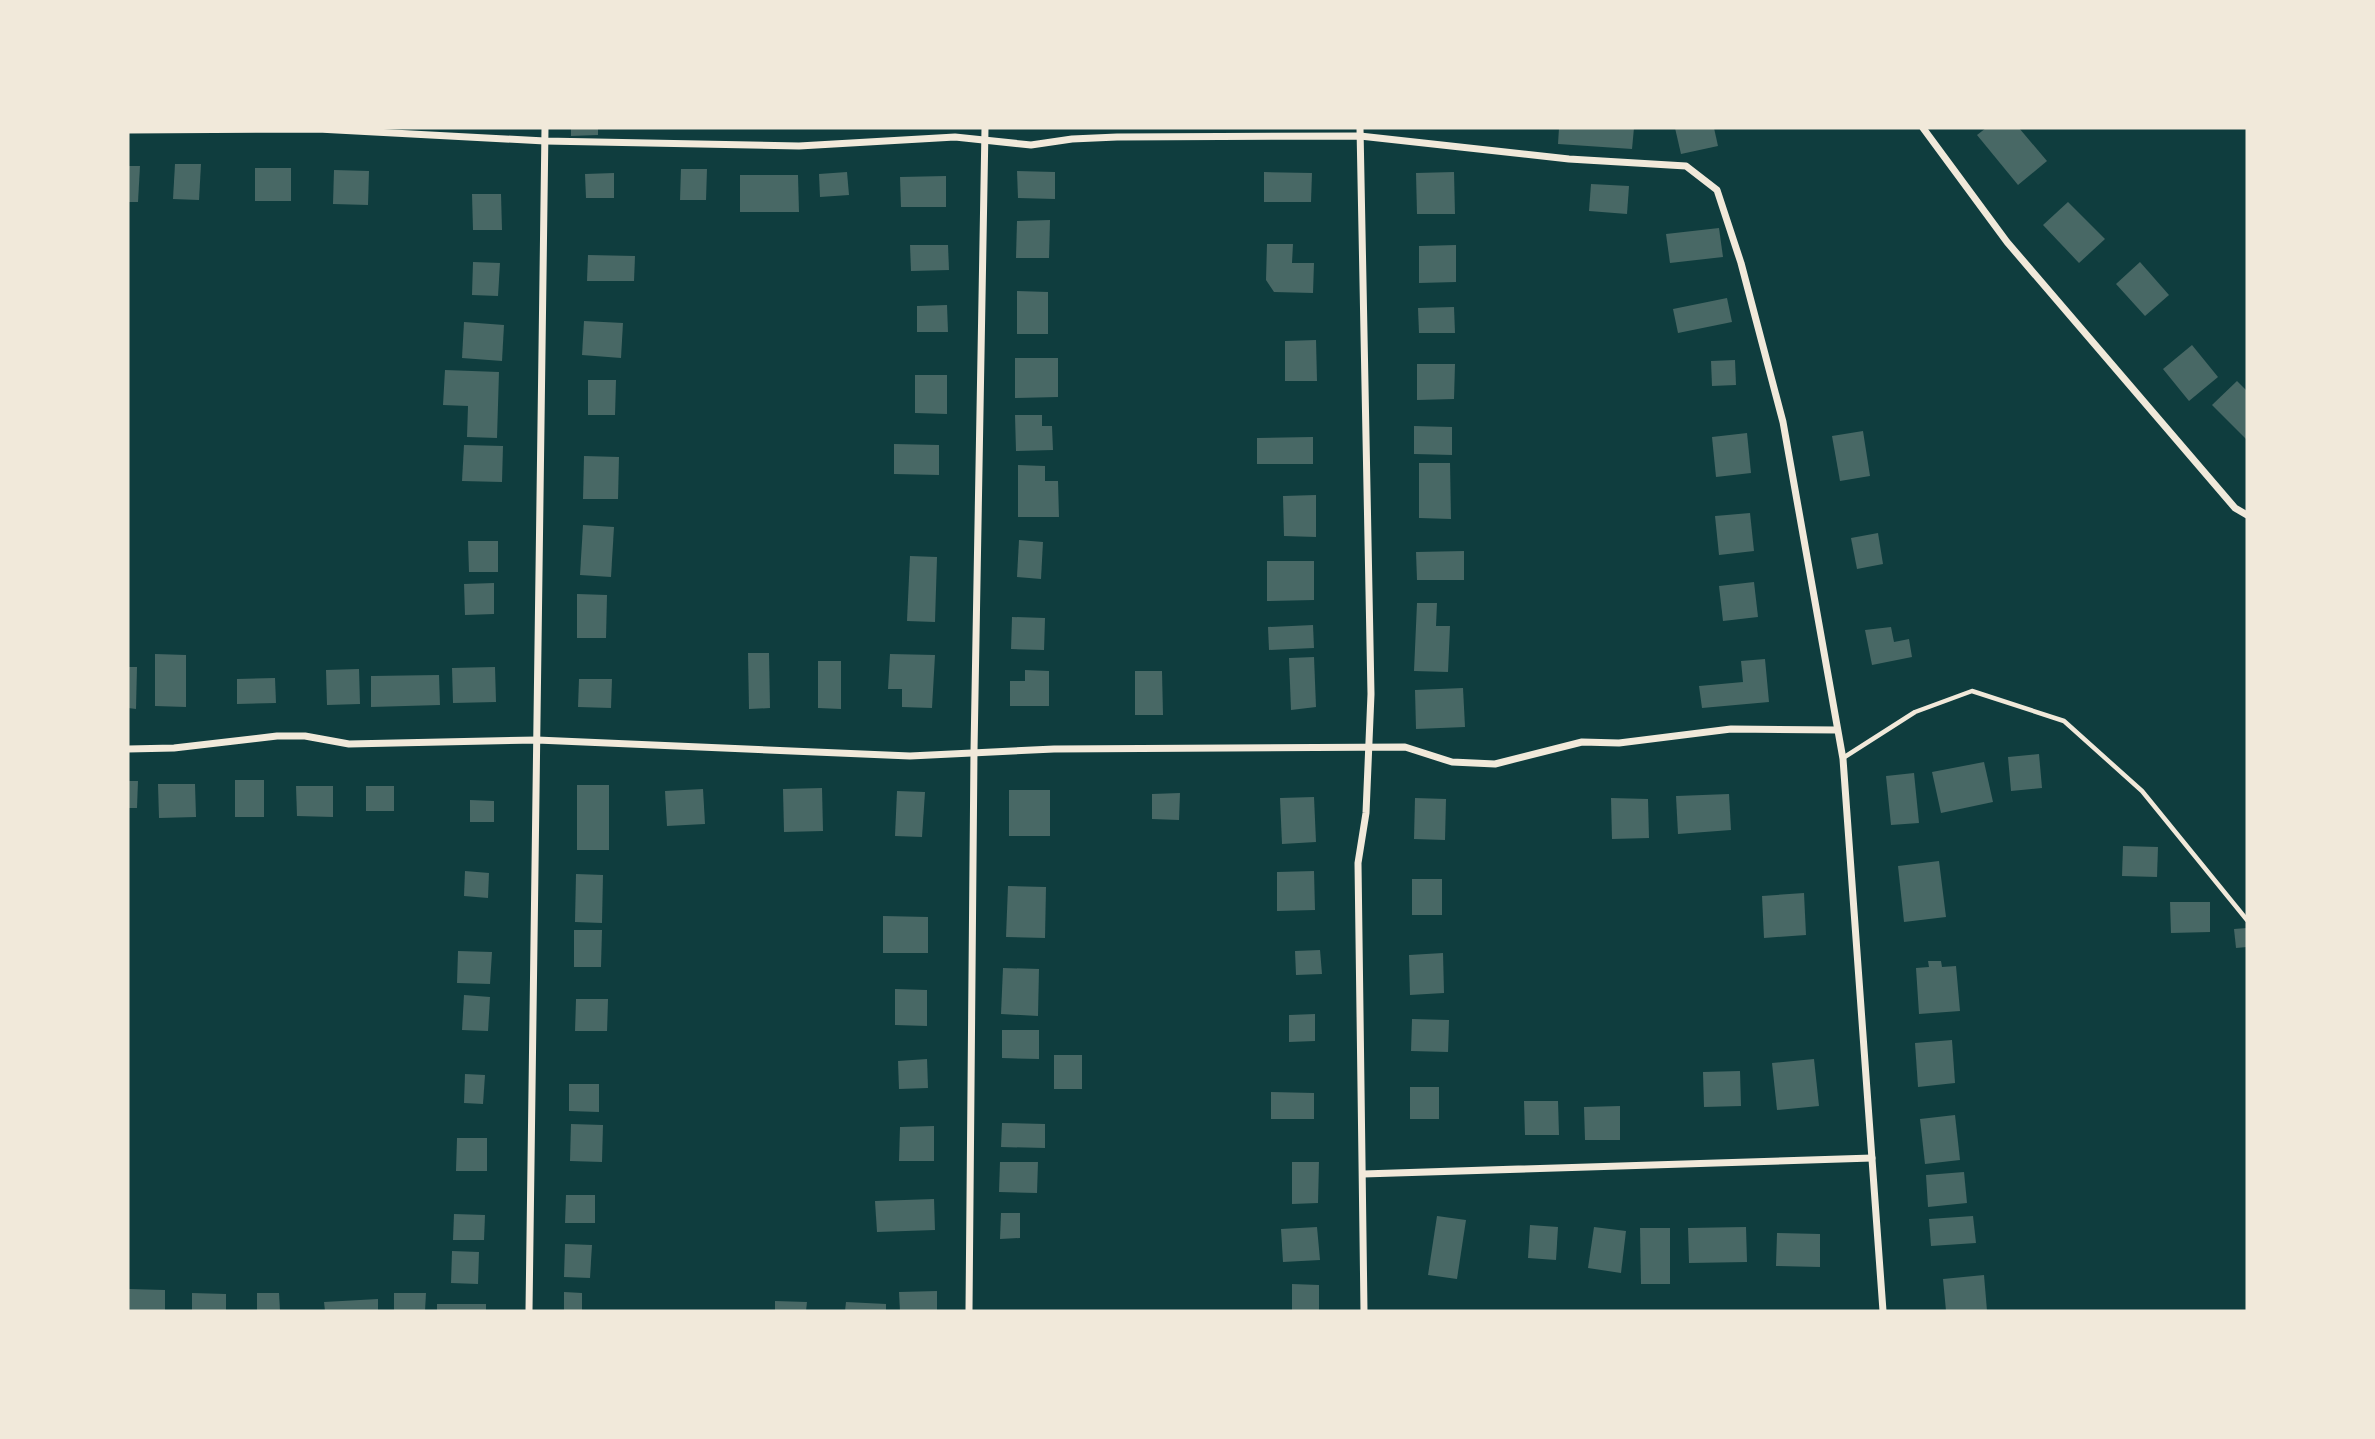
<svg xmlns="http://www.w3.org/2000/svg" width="2375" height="1439" font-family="Commissioner,sans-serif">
<rect width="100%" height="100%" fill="#0f3d3e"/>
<!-- building -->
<g fill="#486865">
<polygon points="571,128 598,128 598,135 571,136"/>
<polygon points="1559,128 1634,128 1632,149 1558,144"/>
<polygon points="1675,128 1714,128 1718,146 1681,154"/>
<polygon points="1986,128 2019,128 2047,161 2018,185 1977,135"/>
<polygon points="175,164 201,164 199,200 173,199"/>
<polygon points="128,166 140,166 138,202 128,202"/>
<rect x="255" y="168" width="36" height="33"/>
<polygon points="681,169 707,169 706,200 680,200"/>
<polygon points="334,170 369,171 368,205 333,204"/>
<polygon points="1017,171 1055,172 1055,199 1018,198"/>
<polygon points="847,172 849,195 820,197 819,174"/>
<polygon points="1264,172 1312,173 1311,202 1264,202"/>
<polygon points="1454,172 1455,214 1417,214 1416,173"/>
<polygon points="614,173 614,198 586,198 585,174"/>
<polygon points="740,175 798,175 799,212 740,212"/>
<polygon points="946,176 946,207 901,207 900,177"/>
<polygon points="1591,184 1629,186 1627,214 1589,211"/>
<polygon points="472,194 501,194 502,230 473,230"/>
<polygon points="2068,202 2105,239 2079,263 2043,225"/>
<polygon points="1050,220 1049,258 1016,258 1017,221"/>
<polygon points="1719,228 1723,257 1670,263 1666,234"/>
<polygon points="1267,244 1293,244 1292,263 1314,263 1313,293 1274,292 1266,280"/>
<polygon points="910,245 948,245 949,270 911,271"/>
<polygon points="1456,245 1456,282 1419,283 1419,246"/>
<polygon points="588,255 635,256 634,281 587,281"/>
<polygon points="473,262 500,263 498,296 472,295"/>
<polygon points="2140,262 2169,295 2145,316 2116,284"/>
<polygon points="1017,291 1048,292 1048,334 1017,334"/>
<polygon points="1727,298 1732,322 1678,333 1673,309"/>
<polygon points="947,305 948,332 917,332 917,306"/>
<polygon points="1454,307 1455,333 1419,333 1418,308"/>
<polygon points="584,321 623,323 621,358 582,355"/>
<polygon points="464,322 504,325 502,361 462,358"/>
<polygon points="1316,340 1317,381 1285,381 1285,341"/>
<polygon points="2192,345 2218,377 2189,401 2163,369"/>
<polygon points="1015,358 1058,358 1058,397 1015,398"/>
<polygon points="1735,360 1736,385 1712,386 1711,361"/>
<polygon points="1417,364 1455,364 1454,399 1417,400"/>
<polygon points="445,370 499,372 497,438 467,437 468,406 443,405"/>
<polygon points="915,375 947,375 947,414 915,413"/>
<polygon points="588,380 616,380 615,415 588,415"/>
<polygon points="2237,381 2247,391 2247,440 2212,405"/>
<polygon points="1015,415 1042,415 1042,426 1052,426 1053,450 1016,451"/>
<polygon points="1414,426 1452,427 1452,455 1414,454"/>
<polygon points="1863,431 1870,476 1840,481 1832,436"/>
<polygon points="1747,433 1751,473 1716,477 1712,437"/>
<polygon points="1313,437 1313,464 1257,464 1257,438"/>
<polygon points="894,444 939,445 939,475 894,474"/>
<polygon points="464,445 503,446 502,482 462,481"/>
<polygon points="584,456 619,457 618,499 583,499"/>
<polygon points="1419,463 1450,463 1451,519 1419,518"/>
<polygon points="1018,465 1045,466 1045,481 1058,481 1059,517 1018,517"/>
<polygon points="1316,495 1316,537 1284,536 1283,496"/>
<polygon points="1750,513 1754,551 1719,555 1715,516"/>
<polygon points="583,525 614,527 611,577 580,575"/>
<polygon points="1878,533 1883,564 1857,569 1851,538"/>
<polygon points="1019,540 1043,542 1041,579 1017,577"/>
<polygon points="468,541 498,541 498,572 469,572"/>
<polygon points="1464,551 1464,580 1417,580 1416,552"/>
<polygon points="910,556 937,557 935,622 907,621"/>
<polygon points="1267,561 1314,561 1314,600 1267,601"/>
<polygon points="1754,582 1758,617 1723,621 1719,586"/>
<polygon points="494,583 494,614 465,615 464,584"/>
<polygon points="577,594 607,595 606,638 577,638"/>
<polygon points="1417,603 1437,603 1436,626 1450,626 1448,672 1414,671"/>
<polygon points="1012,617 1045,618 1044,650 1011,649"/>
<polygon points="1313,625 1314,648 1269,650 1268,627"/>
<polygon points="1891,627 1894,642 1909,639 1912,657 1872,665 1865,630"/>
<polygon points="748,653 769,653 770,708 749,709"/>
<polygon points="155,654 186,655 186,707 155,706"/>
<polygon points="890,654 935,655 932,708 902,707 902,689 888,689"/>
<polygon points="1314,657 1316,707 1291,710 1289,658"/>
<polygon points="1765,659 1769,702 1702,708 1699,686 1743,682 1741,661"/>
<polygon points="818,661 841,661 841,709 818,708"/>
<polygon points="128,667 137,667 136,709 128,708"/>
<polygon points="495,667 496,702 453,703 452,668"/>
<polygon points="359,669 360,704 327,705 326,670"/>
<polygon points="1025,670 1049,671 1049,706 1010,706 1010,681 1025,681"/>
<polygon points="1135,671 1162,671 1163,715 1135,715"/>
<polygon points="439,675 440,705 371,707 371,676"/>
<polygon points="275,678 276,703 237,704 237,679"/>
<polygon points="579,679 612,679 611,708 578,707"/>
<polygon points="1463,688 1465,727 1416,729 1415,690"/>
<polygon points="2039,754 2042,788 2011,791 2008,757"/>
<polygon points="1984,762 1993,802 1941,813 1932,772"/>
<polygon points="1914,773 1919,823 1891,825 1886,776"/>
<rect x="235" y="780" width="29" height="37"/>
<polygon points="128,781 138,781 137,808 128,808"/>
<polygon points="158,784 195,784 196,817 159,818"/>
<rect x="577" y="785" width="32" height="65"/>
<polygon points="296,786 333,786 333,817 297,816"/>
<rect x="366" y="786" width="28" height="25"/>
<polygon points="822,788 823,831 784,832 783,789"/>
<polygon points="703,789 705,824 667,826 665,791"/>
<rect x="1009" y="790" width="41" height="46"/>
<polygon points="897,791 925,792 922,837 895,836"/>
<polygon points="1180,793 1179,820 1152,819 1152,794"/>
<polygon points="1729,794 1731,830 1678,834 1676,796"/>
<polygon points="1314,797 1316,842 1282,844 1280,798"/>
<polygon points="1415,798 1446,799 1445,840 1414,839"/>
<polygon points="1611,798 1648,799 1649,838 1612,839"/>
<polygon points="470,800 494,801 494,822 470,822"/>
<polygon points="2123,846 2158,847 2157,877 2122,876"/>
<polygon points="1939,861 1946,917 1904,922 1898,866"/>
<polygon points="465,871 489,873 488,898 464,896"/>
<polygon points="1314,871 1315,910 1277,911 1277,872"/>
<polygon points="576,874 603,875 602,923 575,922"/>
<rect x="1412" y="879" width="30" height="36"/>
<polygon points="1008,886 1046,887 1045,938 1006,937"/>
<polygon points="1804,893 1806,935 1764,938 1762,896"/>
<polygon points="2170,902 2210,902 2210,932 2171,933"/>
<polygon points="883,916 928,917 928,953 883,953"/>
<polygon points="2247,928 2247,947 2236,948 2234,929"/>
<polygon points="574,930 602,930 601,967 574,967"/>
<polygon points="1320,950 1322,974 1296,975 1295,951"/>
<polygon points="458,951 492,952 490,984 457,983"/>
<polygon points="1443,953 1444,993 1410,995 1409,955"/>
<polygon points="1928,961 1941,961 1942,967 1956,966 1960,1011 1919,1014 1916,968 1929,967"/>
<polygon points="1003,968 1039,969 1038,1016 1001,1014"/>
<polygon points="895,989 927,990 927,1026 895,1025"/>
<polygon points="464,995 490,997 488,1031 462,1030"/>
<polygon points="576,999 608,999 607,1031 575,1031"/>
<polygon points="1315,1014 1315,1041 1289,1042 1289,1015"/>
<polygon points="1412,1019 1449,1020 1448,1052 1411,1051"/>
<polygon points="1002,1030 1039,1030 1039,1059 1002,1058"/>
<polygon points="1952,1040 1955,1083 1918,1087 1915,1043"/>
<rect x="1054" y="1055" width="28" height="34"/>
<polygon points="927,1059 928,1088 899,1089 898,1061"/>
<polygon points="1814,1059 1819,1106 1777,1110 1772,1063"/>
<polygon points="1740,1071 1741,1106 1704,1107 1703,1072"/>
<polygon points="465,1074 485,1075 483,1104 464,1103"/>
<polygon points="569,1084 599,1084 599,1112 569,1111"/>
<rect x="1410" y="1087" width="29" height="32"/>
<polygon points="1271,1092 1314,1093 1314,1119 1271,1119"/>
<polygon points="1524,1101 1558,1101 1559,1135 1525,1135"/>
<polygon points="1620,1106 1620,1140 1585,1140 1584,1107"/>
<polygon points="1955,1115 1960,1160 1925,1164 1920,1119"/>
<polygon points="1002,1123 1045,1124 1045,1148 1001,1147"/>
<polygon points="571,1124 603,1125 602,1162 570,1161"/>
<polygon points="934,1126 934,1161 899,1161 900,1127"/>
<polygon points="457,1138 487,1138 487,1171 456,1171"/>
<polygon points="1000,1162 1038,1162 1037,1193 999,1192"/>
<polygon points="1292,1162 1319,1162 1318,1203 1292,1204"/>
<polygon points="1964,1172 1967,1203 1928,1207 1926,1175"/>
<polygon points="566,1195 595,1195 595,1223 565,1223"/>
<polygon points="934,1199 935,1230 877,1232 875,1201"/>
<polygon points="1001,1213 1020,1213 1020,1238 1000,1239"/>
<polygon points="454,1214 485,1215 484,1240 453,1240"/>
<polygon points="1437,1216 1466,1220 1457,1279 1428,1275"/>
<polygon points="1973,1216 1976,1243 1931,1246 1929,1219"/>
<polygon points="1530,1225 1558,1227 1556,1260 1528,1258"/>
<polygon points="1317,1227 1320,1260 1283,1262 1281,1229"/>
<polygon points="1594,1227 1626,1231 1621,1273 1588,1268"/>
<polygon points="1746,1227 1747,1262 1689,1263 1688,1228"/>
<polygon points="1640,1228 1670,1228 1670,1284 1641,1284"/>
<polygon points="1777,1233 1820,1234 1820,1267 1776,1266"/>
<polygon points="565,1244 592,1245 590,1278 564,1277"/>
<polygon points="452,1251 479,1252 478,1284 451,1283"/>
<polygon points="1984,1275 1987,1311 1946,1311 1943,1279"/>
<polygon points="1292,1284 1319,1285 1319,1311 1292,1311"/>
<polygon points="128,1289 165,1290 165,1311 128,1311"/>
<polygon points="937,1291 937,1311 900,1311 899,1292"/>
<polygon points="564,1292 582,1293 582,1311 564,1311"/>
<polygon points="192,1293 226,1294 226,1311 192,1311"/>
<polygon points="257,1293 279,1293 280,1311 257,1311"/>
<polygon points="394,1293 426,1293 425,1311 394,1311"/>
<polygon points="378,1299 378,1311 325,1311 324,1302"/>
<polygon points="775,1301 807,1302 806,1311 775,1311"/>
<polygon points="846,1302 886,1304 886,1311 845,1311"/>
<rect x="437" y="1304" width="49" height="7"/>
</g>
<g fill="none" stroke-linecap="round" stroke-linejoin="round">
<!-- service -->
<polyline stroke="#f1e9da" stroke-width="4.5" points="1843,758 1915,712 1972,691 2064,721 2142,791 2247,920"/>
<!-- minor -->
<g stroke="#f1e9da" stroke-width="7">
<polyline points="1360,128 1371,694 1366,813 1358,863 1364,1311"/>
<polyline points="1923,128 2007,242 2235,508 2247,515"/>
<polyline points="128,130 318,129 545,141 799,146 955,137 1031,145 1072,139 1117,137 1360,136 1569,159 1686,166 1717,190 1741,263 1783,422 1843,759 1883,1311"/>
<polyline points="128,749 174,748 277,736 305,736 349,744 537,740 910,756 1054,749 1405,747 1452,762 1495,764 1582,742 1619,743 1731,729 1837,730"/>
<polyline points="1363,1174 1872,1158"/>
<polyline points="529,1311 545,128"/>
<polyline points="969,1311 974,751 985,128"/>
</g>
</g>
<!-- border -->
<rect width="2375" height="1439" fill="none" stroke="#f1e9da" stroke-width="259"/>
</svg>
